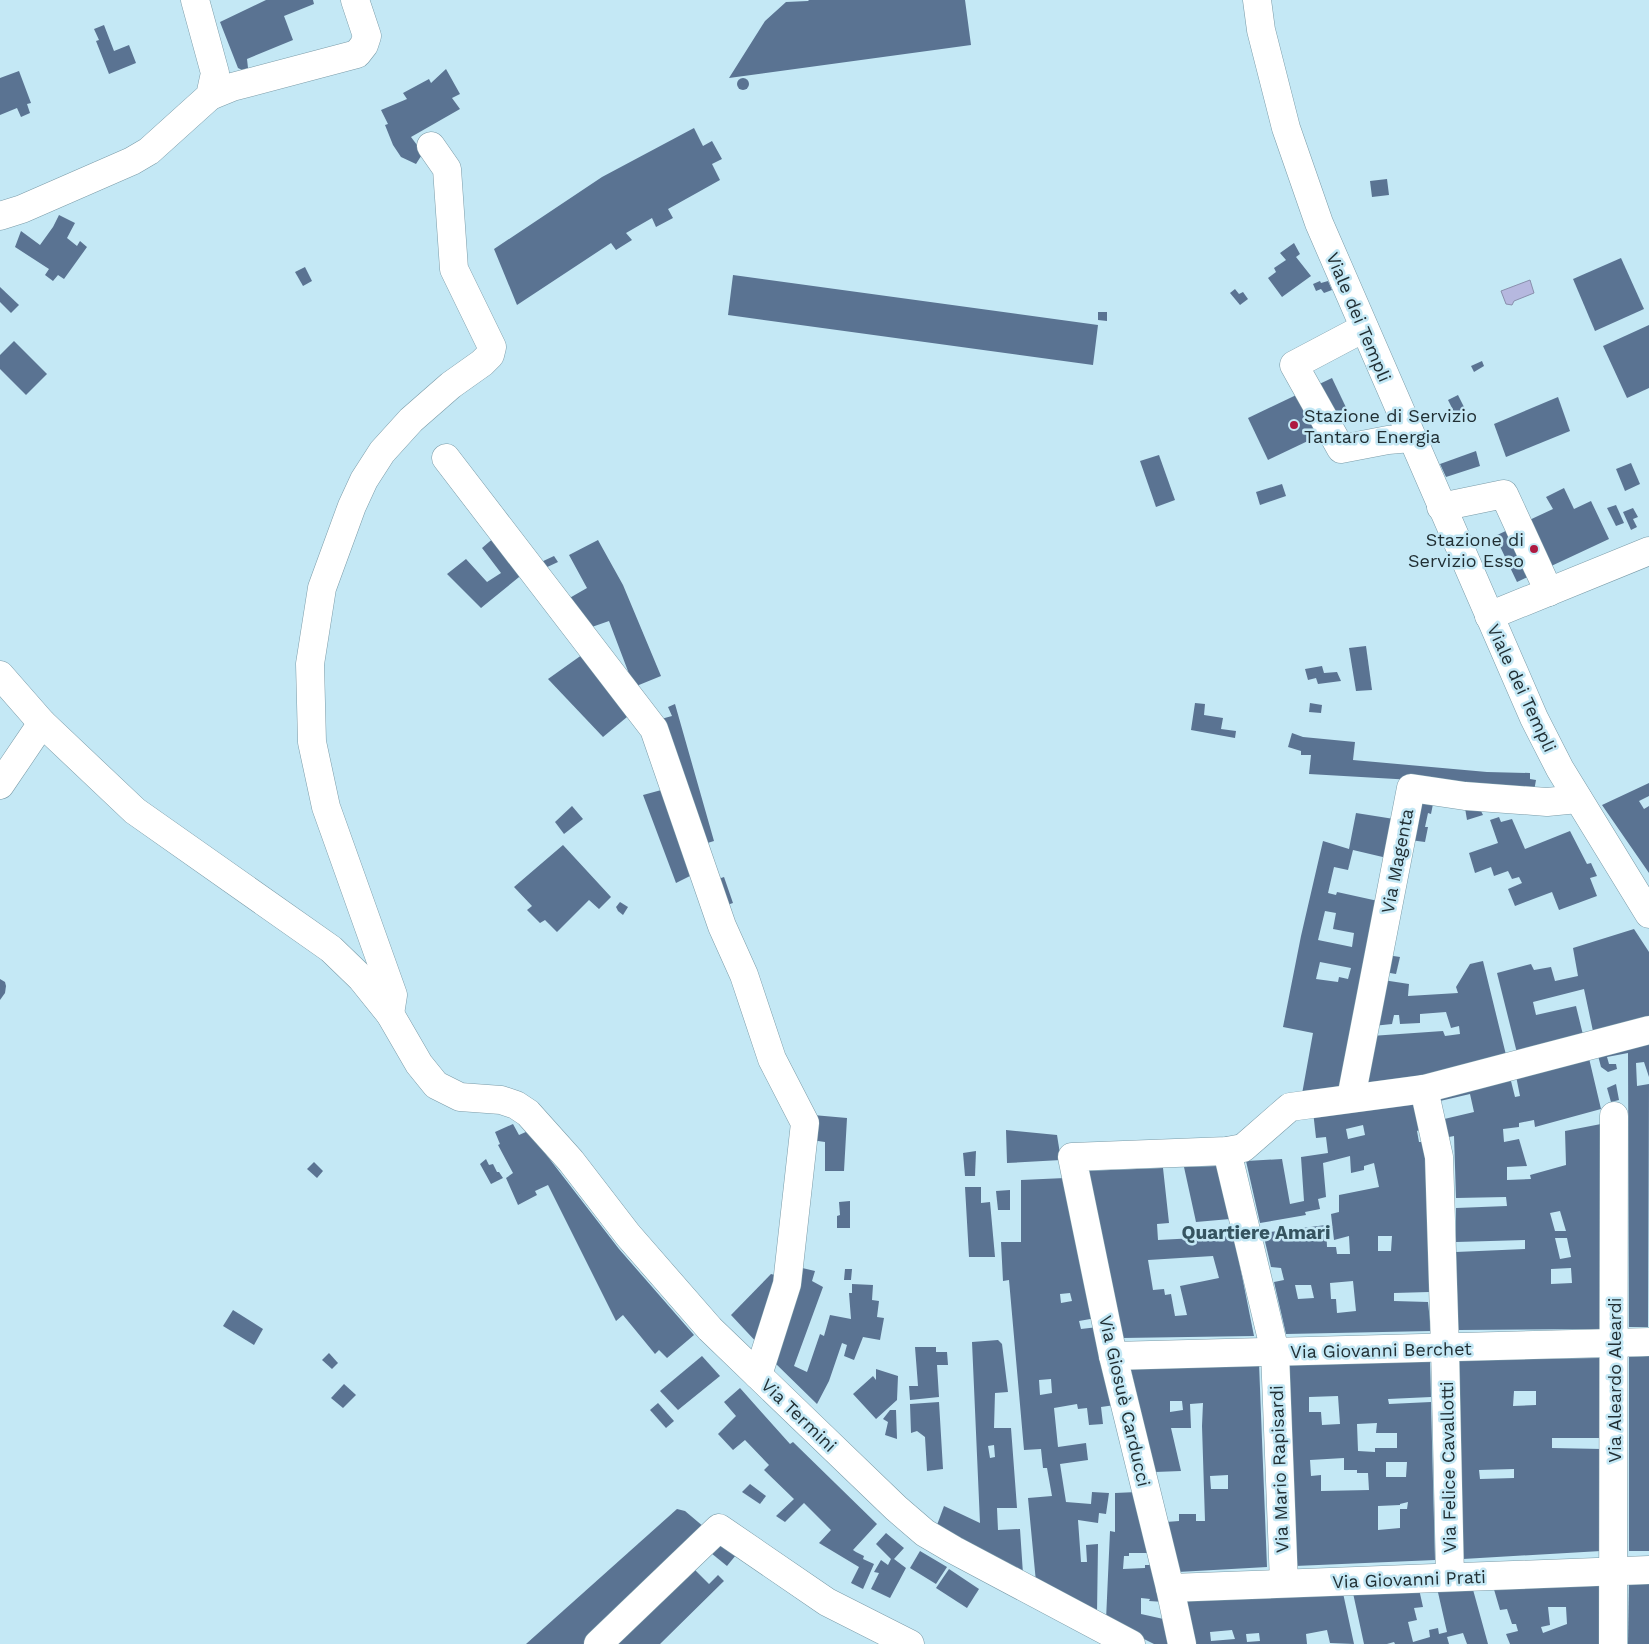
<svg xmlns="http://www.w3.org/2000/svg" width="1649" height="1644" font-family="'Work Sans',sans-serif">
<rect width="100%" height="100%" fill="#c4e8f5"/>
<!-- water -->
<polygon fill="#b6b8df" stroke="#898fac" points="1530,280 1534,293 1514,301 1512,305 1506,304 1501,291"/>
<!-- building -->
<g fill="#5a7392" fill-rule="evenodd">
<polygon points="266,0 313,0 314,4 284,16 293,40 247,59 248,68 242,70 238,68 220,22"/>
<polygon points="809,0 965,0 971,45 729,78 765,21 786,2 808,1"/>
<polygon points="104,25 114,51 129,45 136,63 109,74 96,41 99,40 94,29"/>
<polygon points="446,69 460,94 452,98 460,109 411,137 423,153 416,164 401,157 393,145 385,125 388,124 381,110 407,99 403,93 429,79 431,83"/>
<polygon points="19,71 31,103 27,104 30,113 21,117 17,108 0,115 0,78"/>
<circle cx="743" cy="84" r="6"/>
<polygon points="694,128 703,146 712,141 722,159 712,164 720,180 668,209 673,218 656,227 652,218 626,233 632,240 616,250 611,243 517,305 494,249 602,177"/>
<polygon points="1387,179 1389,195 1372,197 1370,181"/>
<polygon points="59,215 75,223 67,238 77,246 80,241 87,247 64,279 58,275 53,281 45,275 49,269 15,247 21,231 40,245 53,227"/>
<polygon points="1294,243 1300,254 1296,257 1311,276 1282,297 1268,278 1276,272 1274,268 1286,260 1280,253"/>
<polygon points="1621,258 1644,309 1595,331 1573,279"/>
<polygon points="305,267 312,281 303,286 295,272"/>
<polygon points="733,275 1098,325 1093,365 728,315"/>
<polygon points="1320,281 1321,283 1328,281 1332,290 1324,293 1321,289 1316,291 1313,284"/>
<polygon points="0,287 19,305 11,313 0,302"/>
<polygon points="1235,289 1239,294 1243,292 1248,299 1240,305 1230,293"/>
<polygon points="1098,312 1107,312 1107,321 1098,320"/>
<polygon points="1649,325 1649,388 1627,398 1603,346"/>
<polygon points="14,341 47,374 26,395 0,369 0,355"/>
<polygon points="1482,361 1484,366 1474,372 1471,366"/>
<polygon points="1332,378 1352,420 1268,460 1248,418"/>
<polygon points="1458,395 1465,409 1455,414 1448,400"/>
<polygon points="1558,397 1570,431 1506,457 1494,424"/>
<polygon points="1476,451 1480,466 1446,477 1440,464"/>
<polygon points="1159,455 1175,500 1156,507 1140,461"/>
<polygon points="1631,463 1640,484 1625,491 1616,469"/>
<polygon points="1282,484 1286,496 1260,505 1256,492"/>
<polygon points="1564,488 1574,509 1591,501 1609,539 1517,582 1495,536 1553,509 1546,497"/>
<polygon points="1616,505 1624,523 1616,526 1607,508"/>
<polygon points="1633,508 1638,517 1633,519 1637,527 1631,530 1623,512"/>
<polygon points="496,536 524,573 481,608 447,574 466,559 487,582 501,573 482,548"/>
<polygon points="598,540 623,585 661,676 634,687 609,621 589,628 566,600 587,588 569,555"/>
<polygon points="554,556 558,562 543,569 539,563"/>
<polygon points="1366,646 1372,690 1356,691 1349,648"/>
<polygon points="586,652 633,712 603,737 548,679"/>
<polygon points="1322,666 1324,673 1337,672 1341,681 1318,684 1316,678 1308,680 1305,669"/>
<polygon points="1195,703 1205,704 1204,715 1223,718 1221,729 1236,731 1235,738 1191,730"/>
<polygon points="1310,703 1322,705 1321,713 1309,712"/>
<polygon points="675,704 714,841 701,845 661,719 672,716 668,707"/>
<polygon points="1292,733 1303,737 1355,742 1353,760 1487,772 1530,773 1530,779 1536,780 1534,791 1413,780 1309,774 1311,755 1301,755 1301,751 1288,747"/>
<polygon points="1649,783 1649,796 1639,801 1644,809 1649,806 1649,873 1602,805"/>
<polygon points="665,789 694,874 676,883 643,795"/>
<polygon points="1417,797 1434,799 1431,814 1428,813 1425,827 1428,827 1425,842 1410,840"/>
<polygon points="1464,802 1477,803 1483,815 1467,820"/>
<polygon points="572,806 583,819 564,834 555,822"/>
<path d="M1356 813 1394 819 1387 858 1353 850 1348 870 1334 867 1328 893 1336 895 1337 892 1378 901 1341 1091 1302 1094 1313 1033 1283 1027 1301 936 1323 841 1349 849ZM1325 911 1336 913 1333 929 1354 933 1352 947 1318 940ZM1320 962 1351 968 1348 979 1339 977 1338 982 1316 979Z"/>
<polygon points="1499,817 1501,822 1512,819 1525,849 1570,831 1587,864 1591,863 1597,876 1590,878 1597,896 1559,910 1552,892 1515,906 1508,889 1522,883 1519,877 1512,879 1508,871 1494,876 1491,867 1475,873 1469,853 1498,843 1490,820"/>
<polygon points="563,845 611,897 599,909 589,900 557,932 545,920 540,923 527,910 532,906 514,887"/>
<polygon points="724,877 733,903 724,906 715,880"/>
<polygon points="620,902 628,907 623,915 618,911 616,907"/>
<polygon points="1634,929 1649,952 1649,1022 1594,1036 1584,989 1533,1002 1536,1015 1576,1006 1584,1039 1518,1057 1497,973 1531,964 1534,970 1551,967 1555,981 1578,976 1573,948"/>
<polygon points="1387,955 1400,957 1396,974 1384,972"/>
<polygon points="1483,961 1507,1059 1360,1090 1371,1036 1443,1031 1445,1036 1460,1034 1459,1026 1451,1028 1446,1012 1420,1014 1420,1023 1400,1024 1399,1015 1394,1015 1392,1024 1373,1026 1383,980 1409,984 1408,996 1458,993 1456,987 1470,964"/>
<polygon points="0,979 5,982 6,986 5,993 0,1000"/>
<polygon points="1649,1038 1649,1077 1644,1062 1636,1063 1637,1086 1649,1084 1648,1327 1629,1327 1628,1053 1607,1057 1609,1064 1616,1064 1617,1069 1608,1072 1601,1067 1597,1052"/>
<path d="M1588 1054 1601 1109 1535 1127 1534 1120 1519 1123V1127L1503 1129 1504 1142 1519 1139 1527 1166 1507 1167V1180L1531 1179 1530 1175 1566 1165 1565 1131 1601 1124 1600 1329 1458 1330 1456 1252 1525 1249V1240L1456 1242V1208L1507 1206 1506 1197 1456 1198 1454 1136 1444 1138 1440 1120 1474 1112 1470 1094 1440 1101 1437 1091 1509 1073 1515 1097 1520 1096 1515 1071ZM1560 1211 1566 1231H1555L1550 1213ZM1555 1238H1567L1571 1257 1560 1259ZM1571 1268 1572 1283 1551 1284V1269Z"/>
<polygon points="1616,1084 1619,1100 1611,1102 1607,1088"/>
<path d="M1415 1098 1422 1129 1417 1131 1419 1142H1428L1429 1292 1394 1293V1301L1428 1302 1431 1331 1286 1334 1274 1282 1284 1280 1281 1268 1271 1267 1263 1233 1326 1225 1327 1247H1336L1337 1254H1350L1349 1236 1334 1240 1331 1214 1339 1212V1195L1379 1187 1374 1163 1364 1166V1170L1351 1173 1350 1156 1323 1163 1326 1197 1318 1199 1320 1209 1305 1212 1306 1215 1260 1223 1246 1161 1282 1159 1290 1204 1304 1201 1301 1157 1328 1153 1326 1137 1316 1138 1313 1111ZM1363 1125 1365 1135 1348 1139 1346 1129ZM1378 1236H1392L1391 1251H1378ZM1353 1281 1356 1311 1337 1313 1336 1299H1331L1330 1283ZM1295 1285H1311L1314 1298 1298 1299Z"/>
<polygon points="813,1115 847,1118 844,1171 825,1171 825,1142 811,1140"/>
<polygon points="513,1124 519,1135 528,1131 619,1249 694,1335 667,1358 659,1350 655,1354 623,1315 616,1321 548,1185 535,1191 537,1195 518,1205 506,1178 513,1173 498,1145 500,1144 495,1132"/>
<polygon points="1006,1130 1057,1135 1061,1160 1007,1163"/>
<polygon points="976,1151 975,1176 965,1176 963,1153"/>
<polygon points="486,1159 489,1165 493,1164 497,1172 499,1172 503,1178 491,1184 480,1164"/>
<polygon points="314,1162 323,1171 317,1178 307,1169"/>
<polygon points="1218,1166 1230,1219 1196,1222 1184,1167"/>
<path d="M1163 1168 1169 1223 1157 1224 1158 1240 1234 1236 1254 1336 1122 1338 1084 1171ZM1213 1256 1219 1278 1180 1286 1187 1315 1175 1316 1171 1294 1165 1295 1164 1289 1153 1290 1148 1260Z"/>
<path d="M1065 1178 1096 1318 1079 1321 1081 1329 1098 1327 1115 1405 1101 1407 1103 1424 1089 1425 1087 1408 1078 1409 1077 1404 1054 1408 1058 1447 1086 1443 1088 1460 1060 1464 1066 1502 1091 1504 1092 1492 1109 1493 1106 1514 1099 1513 1098 1523 1078 1520 1081 1562H1087L1086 1545 1098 1544 1097 1614 1036 1582 1028 1498 1052 1496 1047 1468H1043L1041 1449 1024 1450 1009 1280 1003 1281 1001 1242H1021V1180ZM1070 1293 1072 1301 1061 1303 1060 1294ZM1051 1379 1052 1393 1040 1395 1039 1380Z"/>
<polygon points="965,1187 981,1187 981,1203 990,1202 995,1257 969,1257"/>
<polygon points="1010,1190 1010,1210 998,1210 996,1191"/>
<polygon points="850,1201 850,1228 837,1228 837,1216 840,1215 839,1202"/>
<polygon points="798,1267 815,1271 812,1281 823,1287 794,1366 807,1372 820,1334 824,1336 830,1315 851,1319 849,1293 852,1293 852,1284 873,1285 872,1300 879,1301 877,1317 884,1318 880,1340 863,1337 854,1360 844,1356 847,1345 842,1343 829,1381 817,1404 774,1362"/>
<polygon points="845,1269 852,1269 851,1280 844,1280"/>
<polygon points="771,1274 782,1277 761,1347 731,1315"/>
<polygon points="233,1310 263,1329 254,1345 223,1326"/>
<path d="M998 1340 1002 1344 1008 1392 995 1393 994 1428H1011L1017 1508H997L998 1530 1020 1529 1023 1574 937 1525 944 1506 980 1523 972 1342ZM994 1445 995 1457 990 1458 988 1446Z"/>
<polygon points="915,1347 936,1347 936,1352 947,1352 948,1365 937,1365 939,1397 910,1400 909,1386 918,1386"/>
<polygon points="329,1353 338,1363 332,1369 322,1360"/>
<polygon points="702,1356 720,1376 678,1410 660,1391"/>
<polygon points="1649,1356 1649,1551 1629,1551 1629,1357"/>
<path d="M1600 1358 1602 1438H1552V1448L1602 1449 1601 1551 1463 1559 1459 1360ZM1514 1391H1536V1405L1513 1406ZM1514 1469V1478L1480 1479 1479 1470Z"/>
<path d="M1430 1361 1431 1397 1388 1399 1389 1404 1431 1402 1435 1560 1295 1566 1289 1364ZM1338 1396 1340 1424 1322 1425 1321 1412H1309V1397ZM1377 1423 1376 1433H1397V1448H1375V1452L1358 1451 1357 1424ZM1344 1458V1470H1357V1473H1368L1369 1490 1321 1491V1475L1311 1476 1310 1460ZM1386 1462H1407L1406 1477H1386ZM1408 1502 1407 1509H1400V1528L1378 1530V1506L1400 1505V1504Z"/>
<path d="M1259 1363 1267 1567 1178 1572 1166 1522 1179 1521V1514H1196V1521H1205L1202 1426 1203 1403 1190 1404 1191 1428H1171L1181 1471 1155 1472 1130 1366ZM1170 1401H1182L1183 1410 1170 1412ZM1228 1475V1489H1211L1210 1476Z"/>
<polygon points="876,1369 898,1376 897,1400 876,1419 853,1394 873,1376 876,1380"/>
<polygon points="344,1384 356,1395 343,1408 331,1398"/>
<polygon points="740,1388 790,1444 793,1442 877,1524 853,1550 856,1552 864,1556 863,1559 874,1564 863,1589 851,1583 859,1567 819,1543 831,1530 804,1503 785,1522 776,1516 794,1499 764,1470 769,1465 745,1440 733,1450 718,1434 736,1416 724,1402"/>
<polygon points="939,1402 943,1469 927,1471 925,1437 917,1431 911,1433 910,1404"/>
<polygon points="658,1403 674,1421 666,1428 650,1410"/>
<polygon points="890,1410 896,1410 897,1439 885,1435 888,1422 883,1419"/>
<polygon points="750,1484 766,1496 760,1504 742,1492"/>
<polygon points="1137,1492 1152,1553 1129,1553 1129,1556 1124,1556 1123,1569 1145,1568 1145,1565 1155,1565 1164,1602 1149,1601 1150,1599 1141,1598 1141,1614 1168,1620 1173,1644 1154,1644 1106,1620 1110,1531 1115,1532 1115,1493"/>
<polygon points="677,1509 685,1511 704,1527 586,1644 526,1644"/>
<polygon points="886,1533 904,1548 894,1559 906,1568 890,1598 871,1589 879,1573 874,1572 881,1560 888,1565 891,1559 876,1544"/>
<polygon points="721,1543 736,1555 727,1566 711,1553"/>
<polygon points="920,1551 947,1567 936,1584 910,1568"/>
<polygon points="693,1568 709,1584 718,1575 724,1581 660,1644 614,1644"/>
<polygon points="949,1569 979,1589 967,1608 936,1588"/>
<polygon points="1629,1579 1649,1579 1649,1644 1628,1644"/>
<path d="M1600 1581V1644H1510L1506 1634 1518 1631 1516 1624H1512L1507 1609 1500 1610 1493 1586ZM1548 1607H1566L1567 1624 1543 1633 1541 1627 1550 1625Z"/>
<polygon points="1472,1586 1488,1644 1467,1644 1463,1633 1447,1637 1449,1644 1395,1644 1394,1642 1387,1644 1364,1644 1353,1593 1419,1589 1423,1607 1414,1608 1417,1620 1408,1622 1413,1642 1430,1637 1429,1630 1438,1628 1439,1634 1447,1632 1437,1588"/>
<path d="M1343 1593 1354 1644 1330 1643 1327 1630 1306 1634 1307 1644H1195L1184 1600ZM1232 1630 1235 1639 1211 1641 1210 1632ZM1259 1633 1260 1641 1247 1642 1246 1634Z"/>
</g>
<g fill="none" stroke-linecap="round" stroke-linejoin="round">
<defs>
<g id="minor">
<polyline points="210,96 232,87 357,54 364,45 367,36 355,0"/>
<polyline points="0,216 22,209 132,161 149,151 210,96 215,73 195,0"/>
<polyline points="1364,328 1294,365 1341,449 1388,440 1411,438"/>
<polyline points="446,458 654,729 722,926 744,975 772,1059 805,1123 787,1284 758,1375"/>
<polyline points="1441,507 1504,494 1549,592"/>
<polyline points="1489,616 1649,551"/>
<polyline points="0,675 42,723 135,811 331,949 361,978 390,1014 419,1064 436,1085 460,1097 501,1100 516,1105 528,1113 571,1161 628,1235 710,1329 896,1508 925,1533 954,1550 1131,1644"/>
<polyline points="0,785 42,723"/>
<polyline points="390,1014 393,995 326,807 312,742 310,664 322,588 352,506 364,480 382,452 411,420 451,385 482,363 490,355 492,347 454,269 447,169 431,146"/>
<polyline points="1424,1089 1439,1157 1445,1348 1450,1577"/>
<polyline points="1351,1098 1411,788 1465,796 1547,802 1578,799"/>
<polyline points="1227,1151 1275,1352 1284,1583"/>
<polyline points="1113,1356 1649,1342"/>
<polyline points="1170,1588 1649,1570"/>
<polyline points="598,1644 719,1528 827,1602 910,1644"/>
<polyline points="1182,1644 1170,1588 1113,1356 1072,1157 1227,1151 1243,1148 1290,1107 1424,1089 1649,1030"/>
<polyline points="1613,1644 1614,1116"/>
</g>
<polyline id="major" points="1257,0 1261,30 1286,128 1319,223 1534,718 1560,769 1649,914"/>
</defs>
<!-- minor casing -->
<use href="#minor" stroke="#7a9ba8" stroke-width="29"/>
<!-- major casing -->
<use href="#major" stroke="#7a9ba8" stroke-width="29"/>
<!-- minor -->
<use href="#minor" stroke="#fff" stroke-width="28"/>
<!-- major -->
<use href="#major" stroke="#fff" stroke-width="28"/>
</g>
<!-- markers -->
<g fill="#ae1a41" stroke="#c4e8f5" stroke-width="2">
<circle cx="1294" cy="425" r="5"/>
<circle cx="1534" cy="549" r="5"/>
</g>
<g text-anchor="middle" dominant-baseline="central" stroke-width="5" stroke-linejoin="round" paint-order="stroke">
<!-- street labels -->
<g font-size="18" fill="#212f34" stroke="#c4e8f5">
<text transform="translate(1359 317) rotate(67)">Viale dei Templi</text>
<text transform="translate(1522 688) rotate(65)">Viale dei Templi</text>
<text transform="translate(1397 861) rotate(-79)">Via Magenta</text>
<text transform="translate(1381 1350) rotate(-1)">Via Giovanni Berchet</text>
<text transform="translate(1614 1380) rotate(-90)">Via Aleardo Aleardi</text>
<text transform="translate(1125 1401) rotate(77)">Via Giosuè Carducci</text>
<text transform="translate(799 1415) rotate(44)">Via Termini</text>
<text transform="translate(1448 1467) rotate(-91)">Via Felice Cavallotti</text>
<text transform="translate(1279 1469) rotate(-92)">Via Mario Rapisardi</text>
<text transform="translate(1409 1579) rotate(-2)">Via Giovanni Prati</text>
</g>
<!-- poi labels -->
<g font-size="18" fill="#212f34" stroke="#c4e8f5" text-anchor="start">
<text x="1304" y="415">Stazione di Servizio<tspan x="1304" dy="21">Tantaro Energia</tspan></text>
<text x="1524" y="539" text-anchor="end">Stazione di<tspan x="1524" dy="21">Servizio Esso</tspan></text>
</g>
<!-- neighbourhood labels -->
<g font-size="19" font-weight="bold" fill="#355460" stroke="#c4e8f5">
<text x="1256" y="1232">Quartiere Amari</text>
</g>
</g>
</svg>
